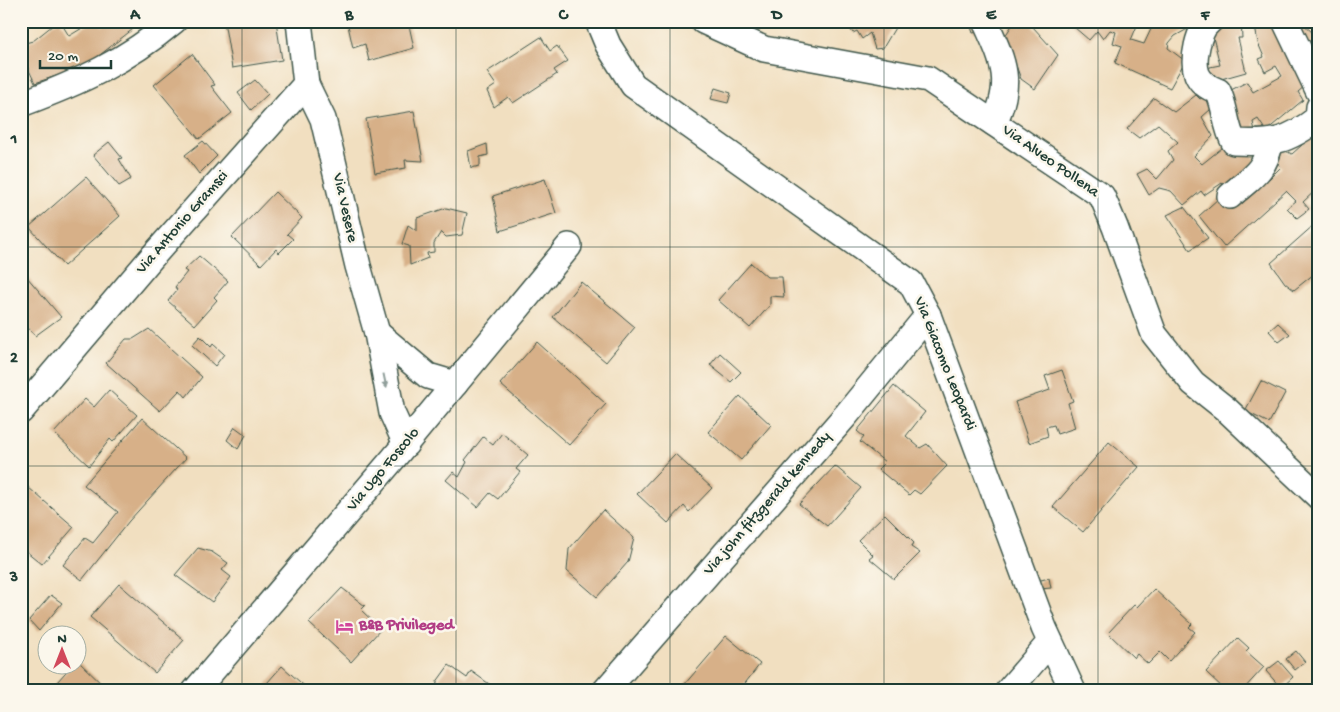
<svg xmlns="http://www.w3.org/2000/svg" width="1340" height="712" font-family="'Gochi Hand',sans-serif">
<rect width="100%" height="100%" fill="#fbf7ec"/>
<filter id="ink" filterUnits="userSpaceOnUse"><feTurbulence type="fractalNoise" baseFrequency=".02" numOctaves="2"/><feDisplacementMap in="SourceGraphic" scale="10" xChannelSelector="R" yChannelSelector="G"/><feConvolveMatrix kernelMatrix="1 2 1 2 8 2 1 2 1" color-interpolation-filters="sRGB"/></filter>
<filter id="wash" filterUnits="userSpaceOnUse"><feTurbulence type="fractalNoise" baseFrequency=".0096" numOctaves="4" result="noise"/><feDisplacementMap in="SourceGraphic" scale="20" xChannelSelector="R" yChannelSelector="G"/><feGaussianBlur stdDeviation="1.12" result="paint"/><feColorMatrix in="noise" values="0 0 0 0 0 0 0 0 0 0 0 0 0 0 0 0 0 1.4 0 .05"/><feComposite in="paint" operator="in"/></filter>
<g filter="url(#wash)">
<rect width="100%" height="100%" fill="#f1dfc0"/>
<g id="blocks">
<!-- building -->
<g fill="#d7b088">
<polygon points="58,21 60,21 69,36 94,21 97,21 102,27 111,21 127,21 133,29 91,62 77,69 35,83 21,53 21,44 33,41"/>
<polygon points="224,21 276,21 282,60 232,68"/>
<polygon points="347,21 408,21 414,48 369,61 365,44 353,48"/>
<polygon points="838,21 899,21 883,48 875,49 870,33 862,39 857,31 853,33 847,25 841,27"/>
<polygon points="969,21 979,21 982,31 973,33"/>
<polygon points="1015,21 1038,21 1033,27 1058,55 1035,89 1021,79 1005,36"/>
<polygon points="1067,21 1139,21 1131,40 1144,44 1152,27 1158,21 1202,21 1175,36 1169,43 1168,48 1185,61 1170,88 1115,63 1122,46 1113,43 1116,32 1110,30 1103,39 1097,31 1089,40"/>
<polygon points="1218,21 1241,21 1242,38 1238,38 1246,72 1221,79 1206,79 1210,67 1220,65 1211,29"/>
<polygon points="1254,21 1273,21 1306,85 1298,92 1303,100 1266,131 1258,119 1253,122 1255,131 1241,136 1229,91 1247,82 1253,92 1282,76 1276,66 1265,72 1259,59 1264,57 1258,43"/>
<polygon points="1287,21 1300,21 1313,33 1319,27 1319,83"/>
<polygon points="541,37 550,51 557,46 568,61 554,70 557,74 513,103 508,97 494,107 487,91 496,85 487,72"/>
<polygon points="192,54 215,85 211,86 232,113 199,139 154,85"/>
<polygon points="255,80 268,94 251,110 238,93"/>
<polygon points="715,88 731,93 728,103 711,99"/>
<polygon points="1209,94 1211,109 1202,117 1213,136 1194,156 1202,164 1227,144 1242,146 1258,161 1228,191 1222,183 1204,195 1201,191 1184,205 1171,191 1159,188 1149,195 1137,174 1147,169 1157,179 1173,160 1168,151 1178,142 1158,124 1139,138 1127,129 1154,98 1174,112 1196,95 1200,99"/>
<polygon points="414,111 423,161 405,160 406,168 375,173 366,119"/>
<polygon points="1313,135 1319,144 1319,187 1303,202 1309,209 1297,218 1287,208 1296,201 1286,191 1224,247 1199,216 1219,198 1235,200 1240,205 1258,190 1253,181 1261,174 1269,179 1281,167 1273,157 1283,150 1292,154"/>
<polygon points="203,141 217,156 199,174 185,155"/>
<polygon points="109,142 122,158 119,159 131,179 119,186 93,155"/>
<polygon points="487,144 488,155 480,157 480,166 471,168 468,151"/>
<polygon points="86,177 120,216 64,266 29,227"/>
<polygon points="545,179 556,213 500,231 493,196"/>
<polygon points="275,192 302,218 287,234 293,239 279,253 276,249 261,265 232,237"/>
<polygon points="1184,207 1208,238 1190,250 1167,215"/>
<polygon points="446,208 467,213 462,235 446,237 441,232 434,243 434,252 427,253 428,258 410,265 409,246 402,244 408,225 417,231 417,218"/>
<polygon points="1319,216 1319,270 1294,290 1285,283 1271,263 1315,224 1313,220"/>
<polygon points="199,256 228,281 214,297 217,300 195,325 168,301 177,290 175,287 187,272 184,270"/>
<polygon points="751,263 767,277 782,277 784,297 770,296 770,305 750,328 718,300"/>
<polygon points="21,270 61,317 35,336 21,319"/>
<polygon points="581,282 635,327 606,362 553,317"/>
<polygon points="1278,323 1290,334 1279,342 1269,331"/>
<polygon points="149,329 202,377 186,397 180,390 160,411 106,363 126,339 133,339"/>
<polygon points="200,336 211,347 213,344 224,354 215,366 192,345"/>
<polygon points="537,342 606,404 569,445 500,384"/>
<polygon points="720,353 741,372 731,382 710,365"/>
<polygon points="21,357 27,363 21,370"/>
<polygon points="1062,370 1073,401 1068,403 1075,428 1057,434 1054,425 1046,427 1048,436 1029,443 1015,402 1050,390 1045,376"/>
<polygon points="1261,381 1285,393 1269,423 1245,411"/>
<polygon points="894,386 925,412 906,436 920,448 927,444 947,466 920,494 914,490 909,495 878,469 885,462 860,442 864,437 857,431"/>
<polygon points="109,390 137,415 113,442 110,439 89,466 54,433 85,399 94,407"/>
<polygon points="740,396 771,425 741,460 708,432"/>
<polygon points="142,418 186,458 129,521 82,580 63,565 85,538 93,543 118,512 84,485"/>
<polygon points="235,427 246,435 238,449 227,440"/>
<polygon points="502,433 528,455 516,469 520,472 498,499 490,493 478,507 446,480 453,472 459,477 467,462 465,460 483,437 493,445"/>
<polygon points="1109,442 1139,467 1083,532 1053,507"/>
<polygon points="675,454 712,488 689,512 684,506 668,523 637,494"/>
<polygon points="835,466 861,488 827,526 799,504"/>
<polygon points="21,481 74,527 42,564 21,547"/>
<polygon points="603,510 634,538 628,562 597,597 567,571 569,549"/>
<polygon points="885,514 914,543 911,547 920,553 894,579 869,558 873,555 858,540"/>
<polygon points="198,548 212,552 228,563 222,570 231,577 212,602 175,575"/>
<polygon points="1049,578 1051,588 1040,589 1037,584 1041,580"/>
<polygon points="119,584 184,640 155,673 90,617"/>
<polygon points="342,588 365,606 361,610 381,629 351,662 309,623"/>
<polygon points="1154,589 1192,624 1189,627 1195,632 1169,661 1160,652 1148,664 1137,654 1134,658 1108,633 1134,605 1137,607"/>
<polygon points="51,595 62,603 39,631 29,620"/>
<polygon points="726,636 760,664 739,691 691,691 684,685"/>
<polygon points="1238,638 1249,648 1246,651 1264,667 1242,691 1226,691 1206,672"/>
<polygon points="1296,651 1305,662 1295,670 1286,659"/>
<polygon points="78,661 109,691 49,691 73,664 78,664"/>
<polygon points="1279,661 1293,677 1281,688 1266,671"/>
<polygon points="449,665 467,678 471,671 499,691 447,691 436,683"/>
<polygon points="282,666 310,691 260,691"/>
</g>
</g>
</g>
<g filter="url(#ink)">
<use href="#blocks" fill-opacity="0" stroke="#3e5549" stroke-width="1"/>
<g fill="none" stroke-linecap="round" stroke-linejoin="round">
<defs>
<g id="minor">
<polyline points="598,21 608,45 633,85 911,283 928,315 1044,628 1073,691"/>
<polyline points="703,21 764,49 928,79 1102,196 1115,227 1154,334 1193,383 1227,410 1319,497"/>
<path d="M985 21C1003 61 1014 81 994 123"/>
<path d="M1210 21C1198 30 1192 60 1197 74 1201 84 1209 88 1218 91 1226 108 1225 126 1234 142 1273 144 1287 142 1318 118L1319 107"/>
<polyline points="1285,21 1319,92"/>
<polyline points="306,84 323,119 358,266 377,333 392,413 406,444"/>
<path d="M21 104C80 82 125 62 174 21"/>
<path d="M1230 196C1251 177 1265 172 1270 143"/>
<polyline points="377,333 428,376 455,384"/>
<polyline points="21,411 153,256 306,84 299,21"/>
<polyline points="195,691 393,459 569,246"/>
<polyline points="605,691 847,414 928,315"/>
<polyline points="1008,691 1050,642"/>
</g>
</defs>
<!-- minor casing -->
<use href="#minor" stroke="#3e5549" stroke-width="28"/>
<!-- minor -->
<use href="#minor" stroke="#fff" stroke-width="25"/>
</g>
<!-- one-way arrows -->
<defs><path id="oneway-solid" d="M-6-.8H1V-3.2L6.5 0L1 3.2V.8H-6Z" transform="scale(1.25)"/></defs>
<use fill="#8f9e9a" href="#oneway-solid" transform="translate(385 381) rotate(78)"/>
</g>
<!-- grid -->
<path fill="none" stroke="#1f3d34" stroke-width="1" stroke-opacity="0.55" d="M242 21V691M456 21V691M670 21V691M884 21V691M1098 21V691M21 247H1319M21 466H1319"/>
<!-- icons -->
<defs>
<symbol id="hotel-bare" viewBox="-9 -9 18 18"><path d="M-6-4.5h1.5V1H6V5H4.5V3h-9V5H-6ZM-4 0a1.8 1.8 0 1 1 3.6 0ZM.5 0V-2.5h3Q6-2.5 6 0Z" fill="#d1479c" stroke="#fbf7ec" stroke-width="2.5" paint-order="stroke"/></symbol>
</defs>
<g fill-rule="evenodd">
<use href="#hotel-bare" x="332" y="614" width="25" height="25"/>
</g>
<g text-anchor="middle" dominant-baseline="central" stroke-width="5" stroke-linejoin="round" paint-order="stroke">
<!-- street labels -->
<g font-size="16" fill="#1f3d34" stroke="#fbf7ec">
<text transform="translate(1050 162) rotate(35)">Via Alveo Pollena</text>
<text transform="translate(344 208) rotate(77)">Via Vesere</text>
<text transform="translate(183 223) rotate(-49)">Via Antonio Gramsci</text>
<text transform="translate(944 364) rotate(68)">Via Giacomo Leopardi</text>
<text transform="translate(384 470) rotate(-50)">Via Ugo Foscolo</text>
<text transform="translate(768 504) rotate(-49)">Via john fitzgerald kennedy</text>
</g>
<!-- hotel labels -->
<g font-size="16" font-weight="bold" fill="#b23c85" stroke="#fbf7ec" text-anchor="start">
<text x="359" y="626">B&amp;B Privileged</text>
</g>
</g>
<!-- margin -->
<rect width="1340" height="712" fill="none" stroke="#fbf7ec" stroke-width="55"/>
<!-- north arrow -->
<g transform="translate(62 650)"><circle r="24" fill="#fbf7ec" stroke="#a3ada2"/>
<path d="M0-4L9 19L0 12L-9 19Z" fill="#d1495b"/>
<text y="-8" font-size="14" font-weight="bold" text-anchor="middle" fill="#1f3d34">N</text>
</g>
<!-- scale -->
<path d="M40 60v8h71v-8" fill="none" stroke="#1f3d34" stroke-width="2.5"/>
<text x="48" y="60" font-size="15" fill="#1f3d34" stroke="#fbf7ec" stroke-width="4" paint-order="stroke">20 m</text>
<rect x="28" y="28" width="1284" height="656" fill="none" stroke="#1f3d34" stroke-width="2"/>
<g font-size="16" text-anchor="middle" font-weight="bold" fill="#1f3d34">
<text x="135" y="19">A</text>
<text x="349" y="19">B</text>
<text x="563" y="19">C</text>
<text x="777" y="19">D</text>
<text x="991" y="19">E</text>
<text x="1205" y="19">F</text>
<text x="14" y="143">1</text>
<text x="14" y="362">2</text>
<text x="14" y="581">3</text>
</g>
</svg>
